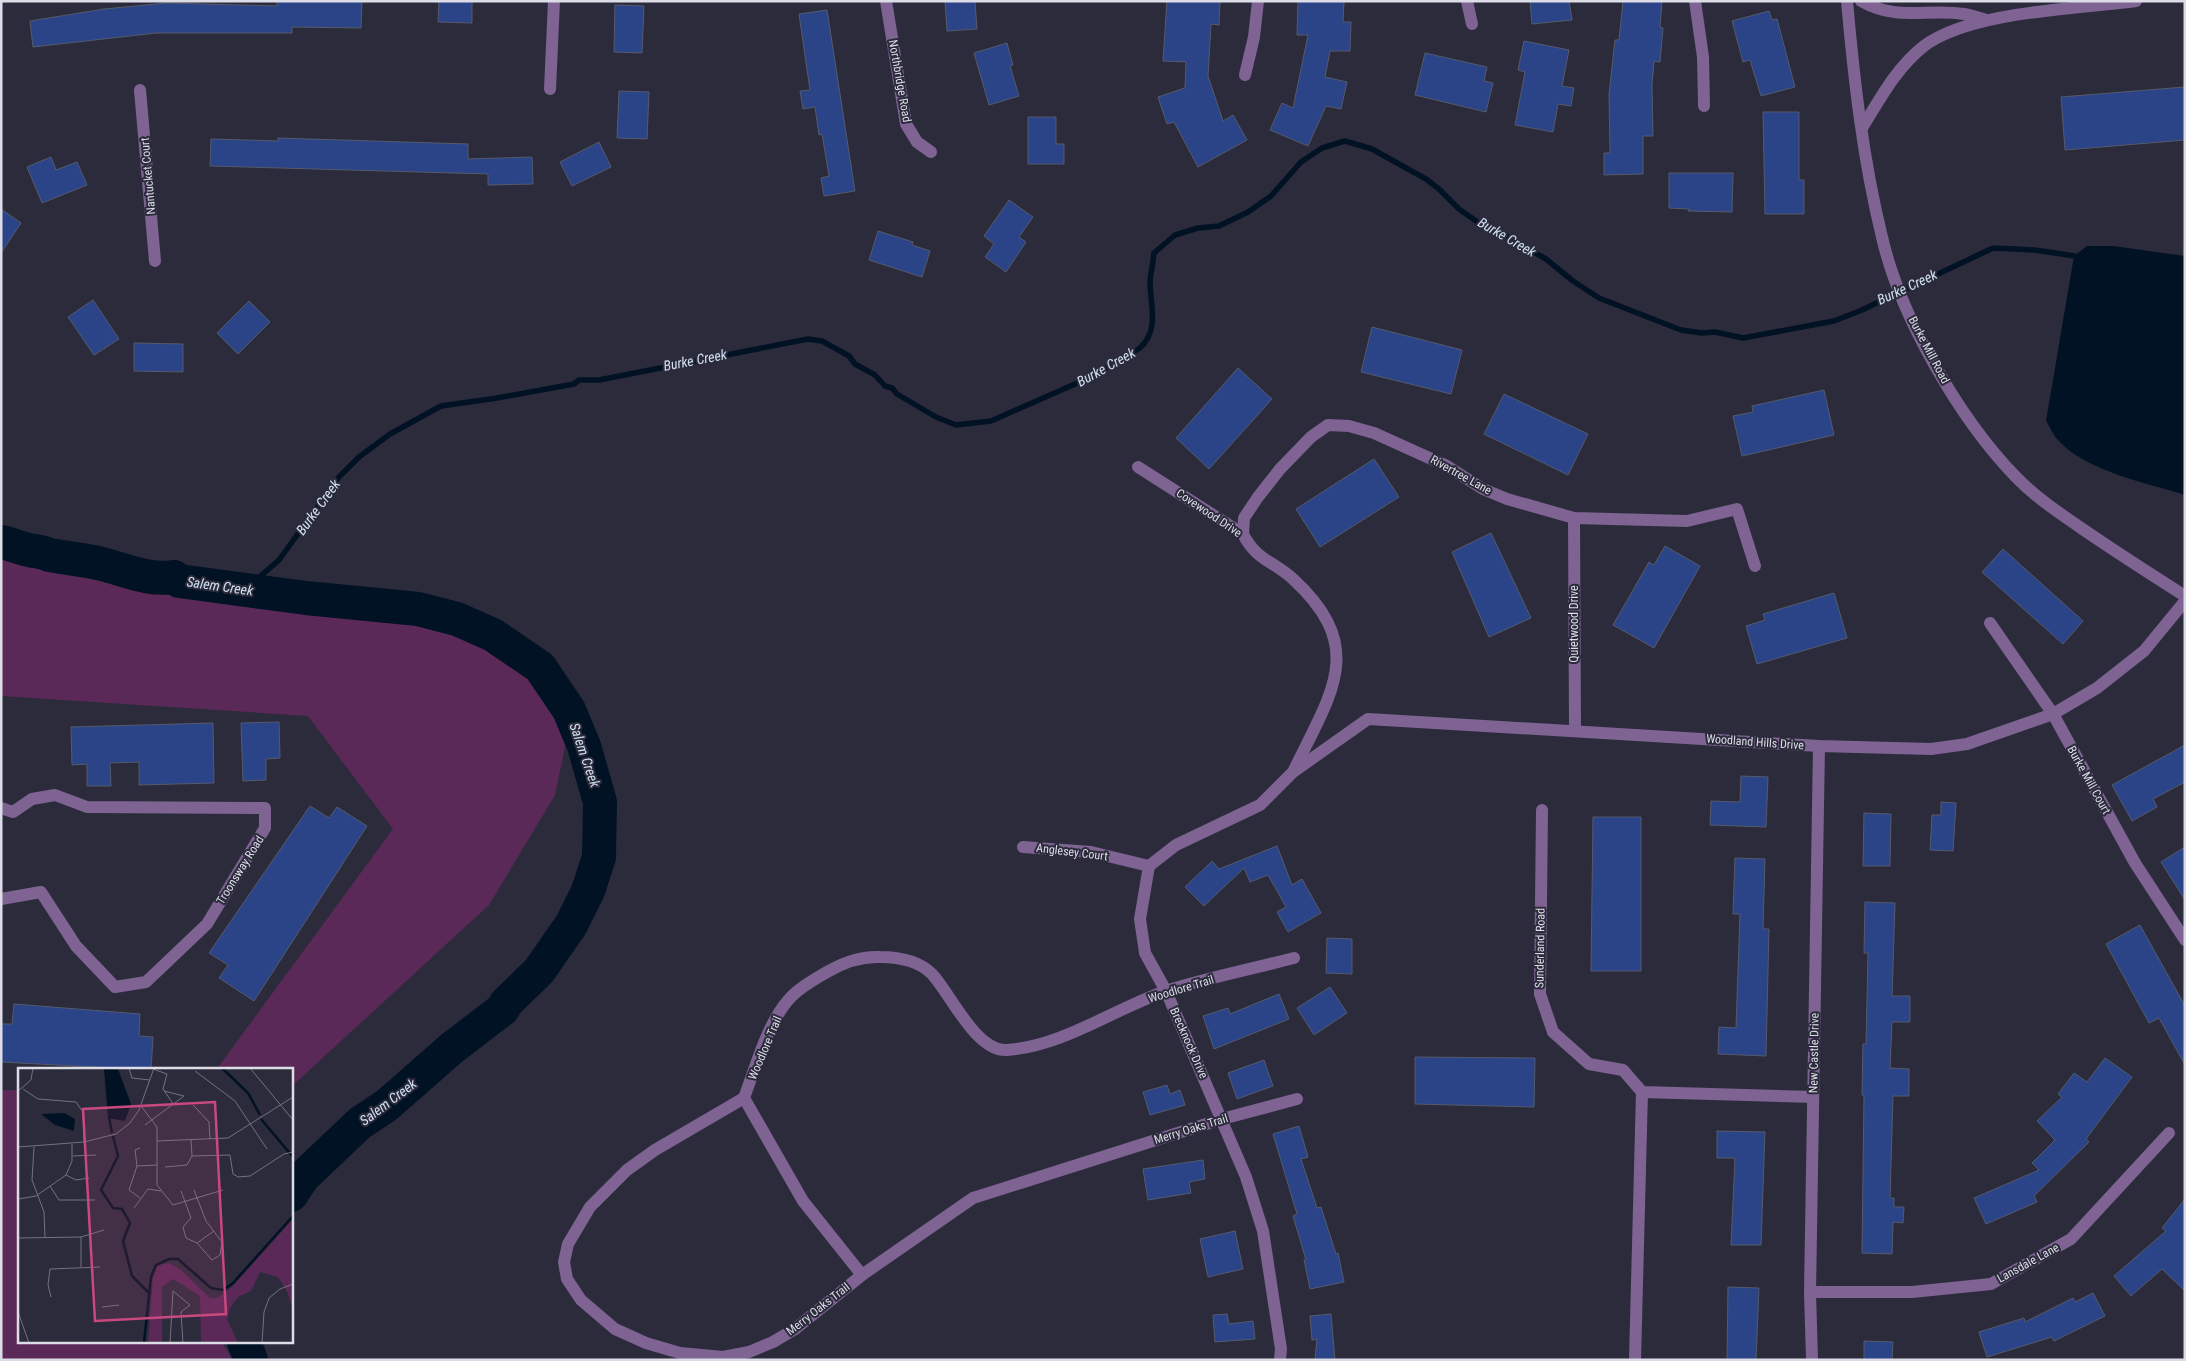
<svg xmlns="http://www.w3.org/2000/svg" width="2186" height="1361" font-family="'Roboto Condensed',sans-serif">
<rect width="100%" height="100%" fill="#2c2b3c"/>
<!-- green -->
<g fill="#5b2957">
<polygon points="1,556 118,580 337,615 414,625 490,646 539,683 566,742 555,795 489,905 291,1087 291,1070 216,1070 393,829 308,716 1,696"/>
<polygon points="1,1090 19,1090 19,1342 222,1342 232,1360 1,1360"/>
</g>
<!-- water -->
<path fill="#001224" d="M2087 246H2113L2185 256V495C2147 483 2085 471 2058 440 2053 435 2050 427 2046 421L2074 256Z"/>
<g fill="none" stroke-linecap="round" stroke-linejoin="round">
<!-- stream -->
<path stroke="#001224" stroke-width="5.5" d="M247 588 279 560 339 477 359 457 390 434 441 406 497 398 574 384 579 380H599L808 339 822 341 849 356 855 364 875 375 885 386 892 388 897 394 936 417 956 425 991 421 1093 376 1140 348C1160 330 1150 304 1150 281 1151 272 1153 262 1154 253L1175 235 1198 228 1219 226 1248 212 1271 196 1301 162 1322 148 1345 141 1372 149 1426 179 1439 189 1459 209 1486 228 1499 232 1546 259 1573 281 1599 298 1681 330 1702 333 1715 332 1743 338 1834 321 1862 310 1993 248 2035 250 2081 257"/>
<!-- river -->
<g stroke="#001224" stroke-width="34">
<path d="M1 542C11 544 20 548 29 550 37 552 42 551 49 555 67 558 85 560 102 564 126 570 149 581 174 577L179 581 306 598 418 609 457 619 493 635 540 667 569 710 584 746 600 802 599 857 588 891 571 925 539 971 506 1003 503 1009 452 1048 387 1105 360 1123 303 1177 291 1195"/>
<polyline points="244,1342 251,1360"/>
</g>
</g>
<!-- building -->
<g fill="#2b4387" stroke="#545b6d">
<polygon points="277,1 362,1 361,28 292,27 292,33 156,33 33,47 30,21 104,9 167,3 277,6"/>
<polygon points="439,1 472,1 472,23 438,22"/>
<polygon points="945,1 975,1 977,29 947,31"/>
<polygon points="1167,1 1220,1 1219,25 1211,24 1208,76 1223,121 1233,115 1247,140 1198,167 1174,122 1167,124 1158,97 1185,88 1186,62 1163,61"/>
<polygon points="1298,1 1344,1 1343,22 1351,22 1350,51 1330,51 1325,77 1347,82 1341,109 1326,106 1308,146 1270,130 1282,103 1293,108 1308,35 1297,35"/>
<polygon points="1530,1 1569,1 1572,20 1532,24"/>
<polygon points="1623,1 1662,1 1660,27 1663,28 1660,62 1654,61 1652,85 1653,136 1643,136 1643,174 1604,175 1604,153 1610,153 1609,94 1615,40 1619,40"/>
<polygon points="615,5 644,6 642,53 614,52"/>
<polygon points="827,10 855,191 824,196 821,178 829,176 822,134 819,135 815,107 803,109 800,91 810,90 799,14"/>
<polygon points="1769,11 1772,20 1777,19 1795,87 1761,96 1750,60 1743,62 1732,21"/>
<polygon points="1524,41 1569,50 1562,86 1574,88 1571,106 1558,104 1553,132 1515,125 1525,72 1518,70"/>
<polygon points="1007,43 1013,65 1010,66 1019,96 989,105 974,53"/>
<polygon points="1425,53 1487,67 1484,81 1493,83 1486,112 1415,95"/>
<polygon points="2185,87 2185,140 2065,150 2061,97"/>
<polygon points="619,91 649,92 647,139 617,138"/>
<polygon points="1763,112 1799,112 1799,180 1804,180 1804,214 1765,214"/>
<polygon points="1028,117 1056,117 1056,144 1064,144 1064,164 1028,164"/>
<polygon points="278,138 468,144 468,159 532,157 533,184 488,185 488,174 210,166 211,139 278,141"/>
<polygon points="599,142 611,167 572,186 560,162"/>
<polygon points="51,157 56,170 77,162 87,185 42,203 27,167"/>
<polygon points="1669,173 1733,173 1732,212 1688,211 1689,209 1669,208"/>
<polygon points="1009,200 1033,217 1019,237 1026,242 1006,272 985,257 994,244 984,236"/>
<polygon points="1,209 21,223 1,253"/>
<polygon points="878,231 913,242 912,245 930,251 922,277 869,260"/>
<polygon points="93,300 119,339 94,355 68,317"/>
<polygon points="249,301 270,322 238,354 217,333"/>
<polygon points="1372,327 1462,350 1451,394 1361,372"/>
<polygon points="134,343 183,344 183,372 134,371"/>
<polygon points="1238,368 1272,399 1209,469 1176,438"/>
<polygon points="1824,390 1834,435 1742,456 1733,416 1753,412 1752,406"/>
<polygon points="1504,394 1588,434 1568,475 1484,434"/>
<polygon points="1374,459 1399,497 1320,547 1296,509"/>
<polygon points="1491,533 1531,618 1489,637 1452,552"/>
<polygon points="1665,546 1700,566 1654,648 1613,625 1649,562 1654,565"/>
<polygon points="2003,549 2083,621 2063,644 1982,572"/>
<polygon points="1834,593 1847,638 1757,664 1746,626 1765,620 1763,614"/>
<polygon points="279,722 280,758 266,759 266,780 243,781 241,723"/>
<polygon points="213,723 214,783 139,785 139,762 110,763 111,786 87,786 87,764 72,765 71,727"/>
<polygon points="2185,745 2185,782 2153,799 2157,807 2132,821 2112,785"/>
<polygon points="1741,776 1768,777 1766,827 1710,825 1711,801 1740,802"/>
<polygon points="1941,802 1956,803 1953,851 1930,850 1932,815 1941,815"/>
<polygon points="310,806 329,818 337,807 367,826 254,1001 219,978 228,965 209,953"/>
<polygon points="1864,813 1891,814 1890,866 1863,866"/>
<polygon points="1593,817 1641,817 1641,971 1591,971"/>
<polygon points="1277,846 1292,885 1302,879 1321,913 1288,932 1277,912 1286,907 1268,875 1250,882 1244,868 1204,906 1185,887 1212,861 1219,869"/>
<polygon points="2185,847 2185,900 2161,862"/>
<polygon points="1735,858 1765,859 1763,929 1769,929 1766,1056 1718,1054 1719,1027 1736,1028 1740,914 1733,914"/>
<polygon points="1865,902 1895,903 1892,996 1910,996 1910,1022 1892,1022 1890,1068 1909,1069 1909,1096 1893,1096 1890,1198 1894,1198 1894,1207 1904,1207 1903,1223 1893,1222 1892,1254 1862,1253 1864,1095 1862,1095 1863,1044 1866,1044 1868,953 1864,953"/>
<polygon points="2140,925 2185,1006 2185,1065 2159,1018 2149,1023 2106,944"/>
<polygon points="1327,938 1352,939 1352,974 1326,973"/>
<polygon points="1330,987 1347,1013 1314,1035 1297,1008"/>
<polygon points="1279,994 1289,1019 1214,1049 1203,1016 1228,1008 1230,1014"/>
<polygon points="14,1004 140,1014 139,1036 153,1037 151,1070 1,1062 1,1024 12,1024"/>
<polygon points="1415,1057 1535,1058 1534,1107 1415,1104"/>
<polygon points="2105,1058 2132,1077 2086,1139 2089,1142 2034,1196 2037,1202 1986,1224 1974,1198 2039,1170 2032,1163 2055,1140 2037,1121 2062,1097 2058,1094 2074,1073 2087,1082"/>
<polygon points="1264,1060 1273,1086 1237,1099 1228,1073"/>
<polygon points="1167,1085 1170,1094 1180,1090 1185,1105 1150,1115 1143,1092"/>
<polygon points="1299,1126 1308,1157 1301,1159 1317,1208 1321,1207 1336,1254 1338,1253 1344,1282 1310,1289 1304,1260 1306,1260 1293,1216 1297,1214 1273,1134"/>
<polygon points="1717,1131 1765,1132 1761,1245 1731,1245 1735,1158 1717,1158"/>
<polygon points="1203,1160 1205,1179 1189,1182 1191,1193 1148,1200 1143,1169"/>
<polygon points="2185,1199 2185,1291 2162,1269 2131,1296 2114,1276 2166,1231 2162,1228"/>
<polygon points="1235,1231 1243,1269 1208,1277 1200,1239"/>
<polygon points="1728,1287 1759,1288 1756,1360 1727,1360"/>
<polygon points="2093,1293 2105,1316 2054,1341 2052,1337 1987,1357 1979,1332 2024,1318 2025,1322 2073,1298 2075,1302"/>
<polygon points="1227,1314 1229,1324 1253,1321 1255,1339 1215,1342 1213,1315"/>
<polygon points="1331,1314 1335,1360 1315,1360 1317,1339 1312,1340 1310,1316"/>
<polygon points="1864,1341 1893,1342 1892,1360 1864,1360"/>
</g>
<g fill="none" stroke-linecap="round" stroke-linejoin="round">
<!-- minor -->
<g stroke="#7e6393" stroke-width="12">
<polyline points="886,1 906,124 917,142 931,152"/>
<polyline points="1467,1 1472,24"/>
<polyline points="1695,1 1703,57 1704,106"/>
<path d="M1847 1C1854 80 1863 160 1882 237 1900 316 1959 418 2015 476 2036 498 2062 515 2087 532 2119 554 2152 575 2185 596"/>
<path d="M1861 1C1899 22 1925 8 1964 14 1971 15 1979 18 1986 20"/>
<polyline points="1245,75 1254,37 1258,1"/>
<polyline points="550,89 554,1"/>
<polyline points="140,90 155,261"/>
<path d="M1862 128C1880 99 1896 68 1924 46 1971 11 2077 9 2136 1"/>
<path d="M1138 467 1243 534C1257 561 1272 560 1293 579 1368 648 1331 693 1294 770"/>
<polyline points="1574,518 1575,730"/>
<polyline points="1243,534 1244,518 1258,497 1280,469 1311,437 1328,425 1349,426 1374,433 1447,466 1483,489 1507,499 1574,518 1687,521 1737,509 1755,566"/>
<polyline points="1990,623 2053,714 2135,863 2185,940"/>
<polyline points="1,808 13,812 32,799 55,795 87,807 265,808 265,828 207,924 146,982 115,987 76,946 41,892 1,899"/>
<polyline points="1542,810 1540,994 1553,1032 1589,1064 1623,1070 1642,1092 1813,1097"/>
<polyline points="1023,847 1091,852 1149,866"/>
<polyline points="744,1098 655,1150 627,1170 590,1207 568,1244 564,1262 567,1279 581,1300 615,1329 646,1343 680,1353 723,1357 749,1352 773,1342 795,1329 862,1275 973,1198 1222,1119 1297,1099"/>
<path d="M862 1275 803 1201 744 1098C756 1066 768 1020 792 996 802 986 815 979 827 972 844 962 860 956 880 957 899 957 918 960 932 974 950 993 976 1052 1007 1050 1063 1046 1114 1009 1166 991 1207 978 1252 969 1294 958"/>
<polyline points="1810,1292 1912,1292 1991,1284 2071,1239 2169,1133"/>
<polyline points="1280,1360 1281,1349 1263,1231 1246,1177 1166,991 1145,953 1140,919 1149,866 1176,845 1260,805 1293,772 1368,719 1819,746 1931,749 1967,744 2053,714 2097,688 2144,651 2185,601"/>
<polyline points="1635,1360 1642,1092"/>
<polyline points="1812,1360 1810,1292 1819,746"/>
</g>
</g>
<g text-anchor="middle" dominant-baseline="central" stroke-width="4" stroke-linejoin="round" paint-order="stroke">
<!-- street labels -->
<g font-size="12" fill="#dddde8" stroke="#2c2b3c">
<text transform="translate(900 81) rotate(80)">Northbridge Road</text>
<text transform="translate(148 176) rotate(-95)">Nantucket Court</text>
<text transform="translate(1929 350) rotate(62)">Burke Mill Road</text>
<text transform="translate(1461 475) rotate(29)">Rivertree Lane</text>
<text transform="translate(1209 513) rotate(34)">Covewood Drive</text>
<text transform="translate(1574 624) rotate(-90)">Quietwood Drive</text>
<text transform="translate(1755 742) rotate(4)">Woodland Hills Drive</text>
<text transform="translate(2089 780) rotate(61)">Burke Mill Court</text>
<text transform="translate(1072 852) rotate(7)">Anglesey Court</text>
<text transform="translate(240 870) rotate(-58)">Troonsway Road</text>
<text transform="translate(1540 948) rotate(-89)">Sunderland Road</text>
<text transform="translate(1181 989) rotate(-17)">Woodlore Trail</text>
<text transform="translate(1189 1043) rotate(66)">Brecknock Drive</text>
<text transform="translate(765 1048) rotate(-67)">Woodlore Trail</text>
<text transform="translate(1814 1053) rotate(-89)">New Castle Drive</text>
<text transform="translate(1191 1129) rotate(-17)">Merry Oaks Trail</text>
<text transform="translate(2028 1263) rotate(-29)">Lansdale Lane</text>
<text transform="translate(818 1309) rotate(-38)">Merry Oaks Trail</text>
</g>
<!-- water labels -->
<g font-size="14" font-style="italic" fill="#d0e1f2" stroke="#2c2b3c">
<text transform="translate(1507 237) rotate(30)">Burke Creek</text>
<text transform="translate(1907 287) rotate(-25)">Burke Creek</text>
<text transform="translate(695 360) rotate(-11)">Burke Creek</text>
<text transform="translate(1106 367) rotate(-29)">Burke Creek</text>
<text transform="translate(318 507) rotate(-54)">Burke Creek</text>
<text transform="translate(220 586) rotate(8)">Salem Creek</text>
<text transform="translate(585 755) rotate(71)">Salem Creek</text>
<text transform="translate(388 1102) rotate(-37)">Salem Creek</text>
</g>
</g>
<!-- overview -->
<g transform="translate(18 1068)">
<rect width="275" height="275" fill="#2c2b3c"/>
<path d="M275 151V242L269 223 260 209 242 204 233 223 220 229 212 240 209 251 220 275H183L182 228 155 211 144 219V275H130L135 210 140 197 151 195 162 201 192 230H199L214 219Z" fill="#5b2957"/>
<path d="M86 0 100 1 113 36 107 53 90 50ZM46 45 57 51 56 63 37 57 23 46Z" fill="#001224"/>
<path fill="none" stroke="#001224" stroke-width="2.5" d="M204 0 230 25 242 47M91 49 94 65M243 51 275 89M95 68 100 88 83 122 95 140 104 141 112 155 105 173 114 208 132 226M126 275 133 209 138 197 151 191H160L193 220 205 222 215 215 275 148"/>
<path fill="none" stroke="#737281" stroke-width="1" d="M111 0 114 10 132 12M232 0 275 52M135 1 149 6 145 21 156 37M177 3 217 33 249 81M5 21 20 31 58 34 65 44 66 74M0 23 13 12 15 0M175 37 191 54 192 71M123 38 139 59V117L155 137 205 122M127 57 166 28 146 23M139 73 210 70 275 29M0 79 66 74 98 66 112 55 121 42 136 0M16 79 14 112 26 144 27 169M55 88 78 87M174 88 212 87 215 106 220 109 232 108 266 86 275 84M119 98 139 97M147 99 169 97 174 88 173 72M48 107 58 112 71 110M32 118 41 132H77M176 122 188 153 204 174 202 187 194 192 179 175M163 123 173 150 165 159 168 170 179 175 196 163M122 130 111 122 119 98 117 82 122 80M0 131 18 128 48 107 54 93V76M116 140 130 121 143 123M63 169V199M0 170 63 169 86 162M33 229 30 217 32 201 82 199M84 239 101 237M0 244 11 275M152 275 155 223 172 237 163 244 165 275M244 275 246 244 251 230 262 221 275 216"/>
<path fill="#c9497e" fill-opacity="0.15" stroke="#c9497e" stroke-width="2.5" d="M197 34 208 246 77 253 65 41Z"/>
<rect width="275" height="275" fill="none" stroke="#dddde8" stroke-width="2.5"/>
</g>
<!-- border -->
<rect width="2186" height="1361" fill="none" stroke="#dddde8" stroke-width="5"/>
</svg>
